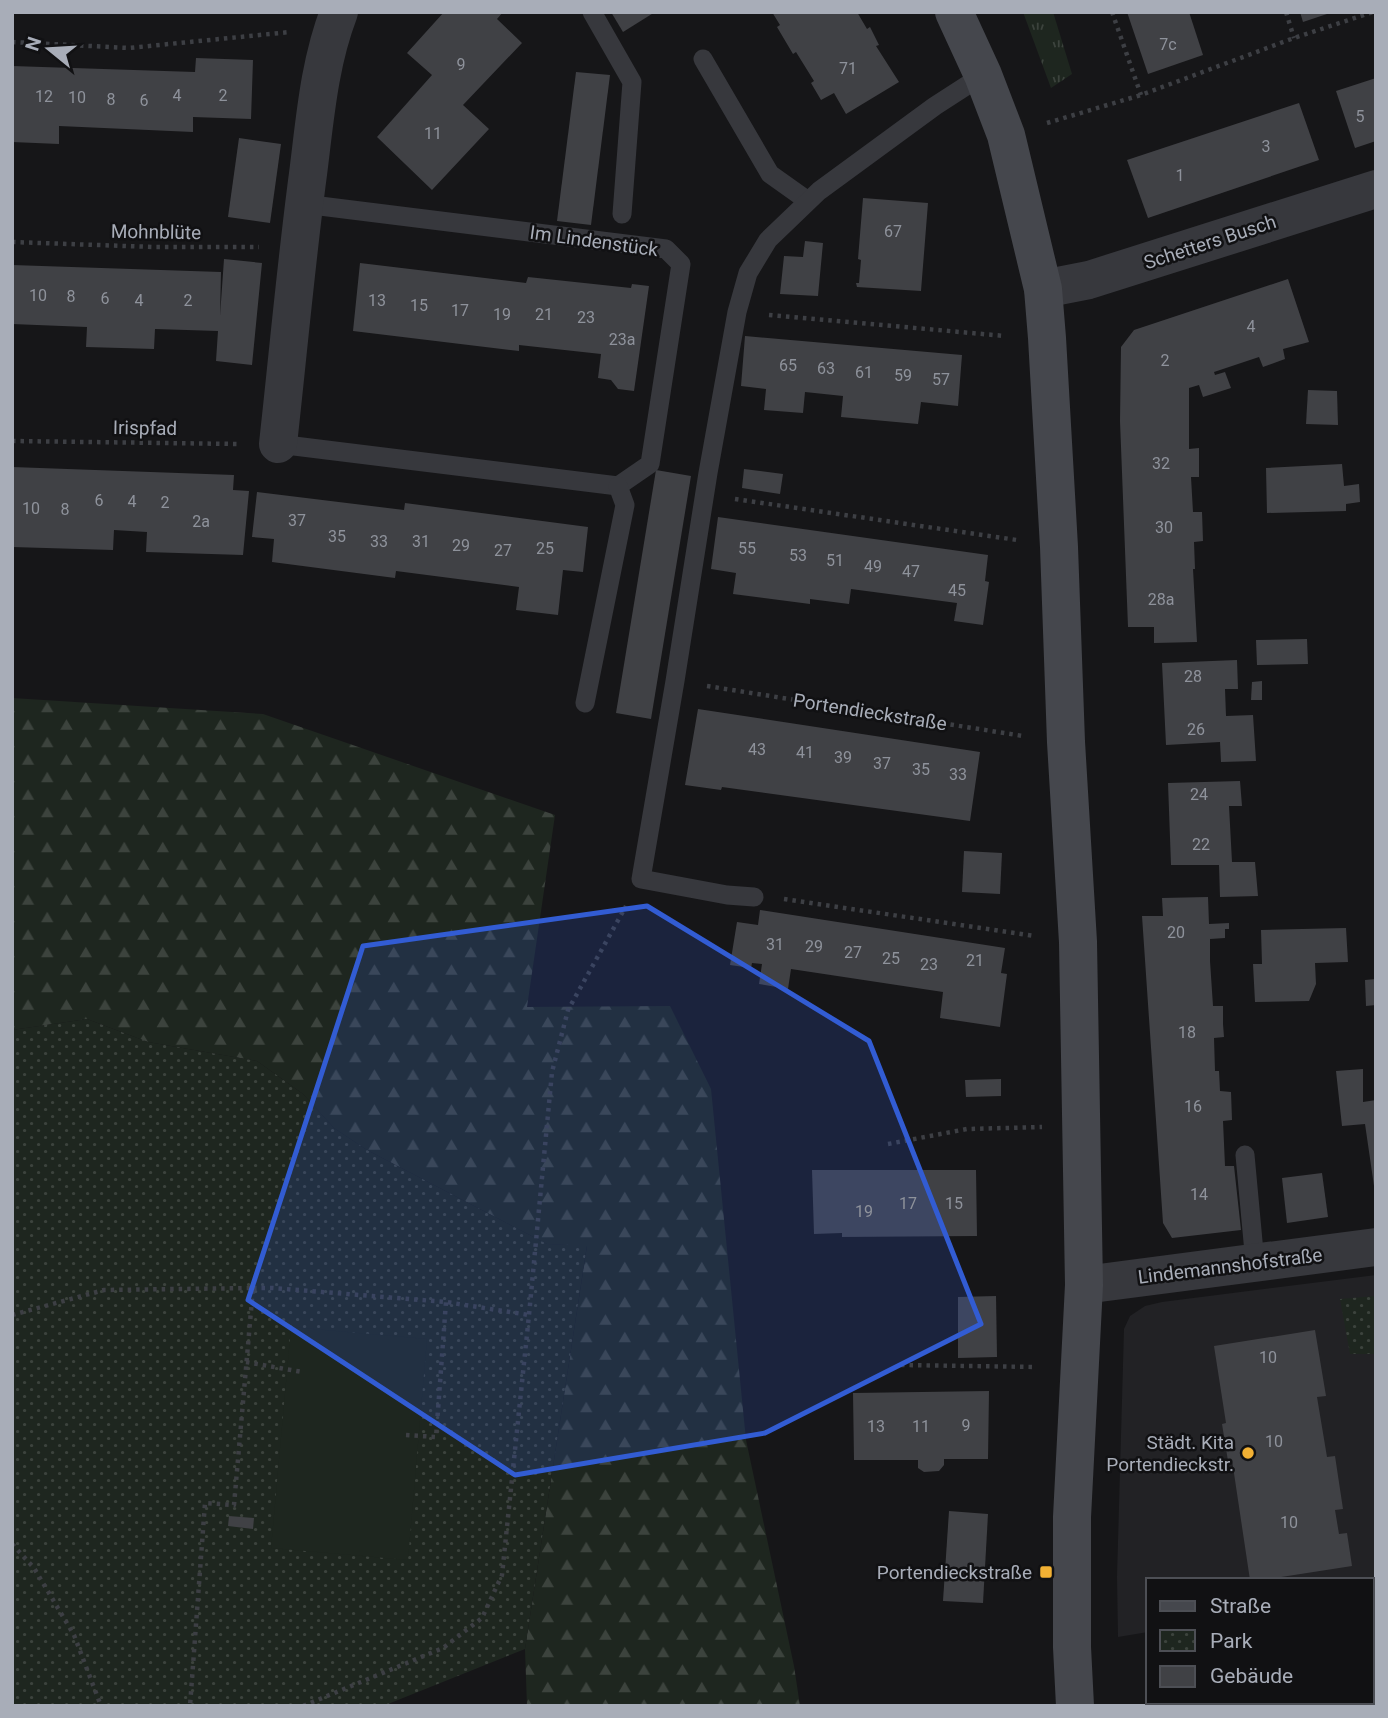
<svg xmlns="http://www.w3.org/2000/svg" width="1388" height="1718" font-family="Roboto,sans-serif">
<defs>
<pattern id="grass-tufts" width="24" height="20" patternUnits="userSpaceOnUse" patternTransform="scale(1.75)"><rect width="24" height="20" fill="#1e261f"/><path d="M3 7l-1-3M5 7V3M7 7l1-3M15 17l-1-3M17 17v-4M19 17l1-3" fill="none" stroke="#3c433d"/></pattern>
<pattern id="forest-firs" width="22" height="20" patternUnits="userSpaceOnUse" patternTransform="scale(1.75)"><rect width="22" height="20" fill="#1e261f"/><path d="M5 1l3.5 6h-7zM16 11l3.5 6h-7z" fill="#3c433d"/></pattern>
<pattern id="park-dots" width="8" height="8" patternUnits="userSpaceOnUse" patternTransform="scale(1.75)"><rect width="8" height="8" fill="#1e261f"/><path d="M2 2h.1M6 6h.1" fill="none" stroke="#3c433d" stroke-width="1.8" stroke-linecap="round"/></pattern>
</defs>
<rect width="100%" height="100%" fill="#161618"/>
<!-- built -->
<polygon fill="#222225" points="1376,1275 1376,1591 1372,1591 1372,1580 1148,1580 1148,1632 1118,1637 1117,1577 1124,1329 1130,1316 1145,1306 1162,1302"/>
<!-- grass -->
<polygon fill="url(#grass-tufts)" points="1023,12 1053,12 1072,74 1051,88"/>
<!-- forest -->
<polygon fill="url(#forest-firs)" points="12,698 263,714 555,815 527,1007 670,1006 711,1089 746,1440 794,1666 800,1706 527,1706 525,1649 587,1246 547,1244 367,1150 334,1128 303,1094 257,1061 148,1042 87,1019 12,1030"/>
<!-- park -->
<g fill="url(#park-dots)">
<polygon points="87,1019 148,1042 257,1061 303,1094 334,1128 367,1150 547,1244 587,1245 525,1649 383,1706 12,1706 12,1030"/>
<polygon points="1376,1296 1376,1354 1350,1354 1340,1299"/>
</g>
<!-- pitch -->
<polygon fill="#1e261f" points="291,1327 427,1339 408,1560 271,1548"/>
<!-- building -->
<g fill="#404145">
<polygon points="444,12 503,12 497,19 522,43 463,105 489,129 432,190 377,137 432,75 407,53"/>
<polygon points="611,12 655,12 623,32"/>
<polygon points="772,12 857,12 867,29 870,27 879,45 876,46 899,82 846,114 834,93 821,100 811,83 814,81 796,52 793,54 777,27 780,25"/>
<polygon points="1127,12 1189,12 1203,55 1148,74"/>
<polygon points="1300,12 1330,12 1330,13 1303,22"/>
<polygon points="196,58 253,60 251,119 193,117 193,132 59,126 59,144 12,142 12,66 195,72"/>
<polygon points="576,72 610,75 591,225 557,221"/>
<polygon points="1376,78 1376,141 1355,148 1336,91"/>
<polygon points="1299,103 1319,160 1148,218 1127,160"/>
<polygon points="239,138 281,144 270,223 228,217"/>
<polygon points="863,198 928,203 921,291 857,287 856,283 859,283 861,260 858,259"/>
<polygon points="805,241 823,243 818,296 780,294 784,256 803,257"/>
<polygon points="224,259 262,263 252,365 216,361 218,331 155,329 154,349 121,348 86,347 87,327 12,324 12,265 221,272 220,316"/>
<polygon points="360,263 526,283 528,277 631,288 632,284 649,286 634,391 618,389 611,380 598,378 601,354 519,345 519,351 353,331"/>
<polygon points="1288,279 1309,342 1283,349 1285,359 1263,367 1259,357 1214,372 1215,375 1225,372 1231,388 1203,397 1199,385 1189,388 1189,449 1199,448 1199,477 1191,477 1193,512 1202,512 1203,541 1194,542 1195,569 1193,569 1197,642 1154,643 1154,627 1128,627 1120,421 1121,347 1134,330"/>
<polygon points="745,336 962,355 958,406 921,402 918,424 841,417 843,396 805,392 803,413 764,410 766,389 741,386"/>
<polygon points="1308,390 1337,391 1338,425 1306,424"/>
<polygon points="1342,464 1344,486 1359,484 1360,502 1346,504 1346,511 1267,513 1266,468"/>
<polygon points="12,467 234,475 233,490 249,491 243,555 146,552 147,532 114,530 113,550 12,547"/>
<polygon points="744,469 783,474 780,494 742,488"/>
<polygon points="656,470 691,476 651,719 616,713"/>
<polygon points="257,492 404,510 405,503 588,527 583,572 563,570 558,615 516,610 519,587 396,571 395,578 272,562 274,539 252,537"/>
<polygon points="718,517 988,555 985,581 989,582 983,625 954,621 957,603 851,589 849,604 810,599 810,604 733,594 736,573 711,569"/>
<polygon points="1307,639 1308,664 1257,665 1256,640"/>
<polygon points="1237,660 1238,689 1225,689 1226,716 1253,715 1256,761 1221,762 1220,742 1166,745 1162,663"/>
<polygon points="1262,681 1262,700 1251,700 1252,682"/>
<polygon points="698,709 980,752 970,821 722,787 721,790 685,785"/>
<polygon points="1240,781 1242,806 1229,806 1232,862 1255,862 1258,896 1220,897 1219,865 1171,865 1168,783"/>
<polygon points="964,851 1002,853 1000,894 962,892"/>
<polygon points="1208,897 1209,924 1229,923 1229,929 1225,929 1225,938 1210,939 1210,961 1213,1006 1223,1006 1223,1024 1224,1037 1214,1038 1215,1071 1219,1071 1220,1091 1231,1092 1232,1120 1223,1121 1225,1166 1234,1166 1241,1230 1172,1238 1163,1223 1142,916 1163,916 1162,898"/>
<polygon points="760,910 1005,948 1001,973 1007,974 1000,1027 940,1018 943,992 791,969 788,989 759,984 762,964 752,963 751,968 730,965 737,922 758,925"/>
<polygon points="1346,928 1348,962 1315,963 1316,984 1309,1001 1255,1002 1253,964 1262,964 1261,930"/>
<polygon points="1376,979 1376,1005 1366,1006 1365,980"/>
<polygon points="1363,1069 1363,1102 1376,1100 1376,1185 1374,1186 1365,1124 1342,1126 1336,1071"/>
<polygon points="1001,1079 1001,1096 966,1097 965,1080"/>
<polygon points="812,1170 976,1170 977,1236 842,1237 842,1233 814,1234"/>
<polygon points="1322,1173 1328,1217 1287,1223 1282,1178"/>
<polygon points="996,1296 997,1357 958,1358 958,1297"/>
<polygon points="1315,1330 1326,1396 1317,1397 1327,1457 1335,1456 1343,1509 1335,1510 1339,1534 1347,1533 1352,1566 1262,1580 1250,1580 1232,1460 1228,1461 1222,1424 1226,1423 1214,1346"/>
<polygon points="989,1391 988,1459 944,1459 944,1465 939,1471 924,1472 918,1468 918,1460 854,1460 853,1393"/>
<polygon points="949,1511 988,1514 983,1603 943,1601"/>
<polygon points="229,1516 254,1518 253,1529 228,1526"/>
<rect x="1187" y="1702" width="109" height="4"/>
</g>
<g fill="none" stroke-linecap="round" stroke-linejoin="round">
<!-- path -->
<g stroke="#3d3f44" stroke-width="4.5" stroke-dasharray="3.5 5" stroke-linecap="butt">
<polyline points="1112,12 1141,95"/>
<polyline points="1286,12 1294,38"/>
<polyline points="12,42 129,48 290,32"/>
<polyline points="1047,123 1141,95 1294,38 1373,12"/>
<polyline points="12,242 154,247 259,247"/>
<polyline points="769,315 1005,336"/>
<polyline points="12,441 239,444"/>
<polyline points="735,499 1017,540"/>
<polyline points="707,686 1023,736"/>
<polyline points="784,899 1035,936"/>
<polyline points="888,1144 967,1129 1042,1127"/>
<polyline points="253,1288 273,1288 446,1302 529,1315"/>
<polyline points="12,1315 104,1290 253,1288 234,1505 205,1503 190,1706"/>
<polyline points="246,1362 302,1372"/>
<polyline points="901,1365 1037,1367"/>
<polyline points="406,1435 436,1437 446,1302"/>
<polyline points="12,1544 34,1568 74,1635 101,1706"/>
<polyline points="303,1706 443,1648 482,1618 502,1575 529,1315 552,1072 568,1010 626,906"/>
</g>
<!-- lane -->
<g stroke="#37383d" stroke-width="19">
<polyline points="592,12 632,82 622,214"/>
<polyline points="703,59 770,174 808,201"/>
<polyline points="278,444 618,486 650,464 681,264 666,249 304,204"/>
<polyline points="585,703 625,505 618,486"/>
<polyline points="754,897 727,895 641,879 675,681 708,473 737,312 748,273 768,240 819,191 935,106 983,75"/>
<polyline points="1245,1155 1255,1263"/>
</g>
<!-- street -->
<g stroke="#37383d" stroke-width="38">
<polyline points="1043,289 1089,280 1376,189"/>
<path d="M278 444C288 354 296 264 308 174 315 119 319 64 339 12"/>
<polyline points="1084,1285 1376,1247"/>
</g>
<!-- secondary -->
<polyline stroke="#45474d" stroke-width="38" points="954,12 983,75 1006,135 1043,289 1047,338 1059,547 1066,742 1078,942 1084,1285 1072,1517 1072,1647 1075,1706"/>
</g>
<!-- marked area -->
<path fill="#325cd3" fill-opacity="0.2" stroke="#325cd3" stroke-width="5" stroke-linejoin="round" d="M647 906 869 1041 981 1324 765 1433 515 1475 248 1300 363 946Z"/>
<!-- markers -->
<g fill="#f2b134" stroke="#111113" stroke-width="2.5">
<circle cx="1248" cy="1453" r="7"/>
<rect x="1039" y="1565" width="14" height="14" rx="3.5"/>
</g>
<g text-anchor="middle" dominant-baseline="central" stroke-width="5" stroke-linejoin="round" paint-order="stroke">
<!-- number labels -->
<g font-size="16" fill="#8e929b">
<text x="1168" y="44">7c</text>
<text x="461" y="64">9</text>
<text x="848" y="68">71</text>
<text x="177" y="95">4</text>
<text x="223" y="95">2</text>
<text x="44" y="96">12</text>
<text x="77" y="97">10</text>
<text x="111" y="99">8</text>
<text x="144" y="100">6</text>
<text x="1360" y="116">5</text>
<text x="433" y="133">11</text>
<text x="1266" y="146">3</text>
<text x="1180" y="175">1</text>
<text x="893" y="231">67</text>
<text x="38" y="295">10</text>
<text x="71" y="296">8</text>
<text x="105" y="298">6</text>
<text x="139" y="300">4</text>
<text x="188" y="300">2</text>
<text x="377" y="300">13</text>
<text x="419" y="305">15</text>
<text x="460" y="310">17</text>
<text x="502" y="314">19</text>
<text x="544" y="314">21</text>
<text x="586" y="317">23</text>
<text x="1251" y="326">4</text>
<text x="622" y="339">23a</text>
<text x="1165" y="360">2</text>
<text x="788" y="365">65</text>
<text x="826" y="368">63</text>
<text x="864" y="372">61</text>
<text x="903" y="375">59</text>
<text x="941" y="379">57</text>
<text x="1161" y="463">32</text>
<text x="99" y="500">6</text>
<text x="132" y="501">4</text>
<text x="165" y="502">2</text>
<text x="31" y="508">10</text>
<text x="65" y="509">8</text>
<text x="297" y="520">37</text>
<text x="201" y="521">2a</text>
<text x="1164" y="527">30</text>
<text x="337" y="536">35</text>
<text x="379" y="541">33</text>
<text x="421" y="541">31</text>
<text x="461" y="545">29</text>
<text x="545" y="548">25</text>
<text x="747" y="548">55</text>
<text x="503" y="550">27</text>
<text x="798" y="555">53</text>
<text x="835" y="560">51</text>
<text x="873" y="566">49</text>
<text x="911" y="571">47</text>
<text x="957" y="590">45</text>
<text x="1161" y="599">28a</text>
<text x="1193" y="676">28</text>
<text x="1196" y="729">26</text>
<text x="757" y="749">43</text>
<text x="805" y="752">41</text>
<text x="843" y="757">39</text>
<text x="882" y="763">37</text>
<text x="921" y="769">35</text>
<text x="958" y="774">33</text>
<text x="1199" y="794">24</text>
<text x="1201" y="844">22</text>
<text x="1176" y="932">20</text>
<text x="775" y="944">31</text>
<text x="814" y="946">29</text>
<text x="853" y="952">27</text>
<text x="891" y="958">25</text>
<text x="975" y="960">21</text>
<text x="929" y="964">23</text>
<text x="1187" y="1032">18</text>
<text x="1193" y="1106">16</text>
<text x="1199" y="1194">14</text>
<text x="908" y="1203">17</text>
<text x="954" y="1203">15</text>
<text x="864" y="1211">19</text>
<text x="1268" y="1357">10</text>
<text x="966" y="1425">9</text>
<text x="876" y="1426">13</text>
<text x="921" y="1426">11</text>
<text x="1274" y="1441">10</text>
<text x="1289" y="1522">10</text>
</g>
<!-- street labels -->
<g font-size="19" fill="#a8adb8" stroke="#111113">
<text transform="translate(156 232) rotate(1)">Mohnblüte</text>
<text transform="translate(594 241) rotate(8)">Im Lindenstück</text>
<text transform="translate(1210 242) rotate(-18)">Schetters Busch</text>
<text transform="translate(145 428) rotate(1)">Irispfad</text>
<text transform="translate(870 712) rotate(9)">Portendieckstraße</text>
<text transform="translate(1230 1266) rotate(-7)">Lindemannshofstraße</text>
</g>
<!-- poi labels -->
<g font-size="19" fill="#a8adb8" stroke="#111113" text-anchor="end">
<text x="1234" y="1442">Städt. Kita<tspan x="1234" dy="22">Portendieckstr.</tspan></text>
<text x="1032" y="1572">Portendieckstraße</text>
</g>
</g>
<!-- border -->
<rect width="1388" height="1718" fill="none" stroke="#a8adb8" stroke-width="28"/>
<!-- legend -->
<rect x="1146" y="1578" width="228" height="126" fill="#111113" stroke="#4d4f55" stroke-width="2"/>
<rect x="1160" y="1601" width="35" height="10" fill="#45474d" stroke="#4d4f55" stroke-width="2"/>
<text x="1210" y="1613" font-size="21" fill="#a8adb8">Straße</text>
<rect x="1160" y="1630" width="35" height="21" fill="url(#park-dots)" stroke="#4d4f55" stroke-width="2"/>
<text x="1210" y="1648" font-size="21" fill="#a8adb8">Park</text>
<rect x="1160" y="1666" width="35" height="21" fill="#404145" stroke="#4d4f55" stroke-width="2"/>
<text x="1210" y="1683" font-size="21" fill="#a8adb8">Gebäude</text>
<!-- north arrow -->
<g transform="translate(49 49) rotate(288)" stroke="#111113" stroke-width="5" paint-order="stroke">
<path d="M0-5L12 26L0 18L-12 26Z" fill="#a8adb8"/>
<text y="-10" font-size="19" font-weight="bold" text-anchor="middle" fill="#a8adb8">N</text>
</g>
</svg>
